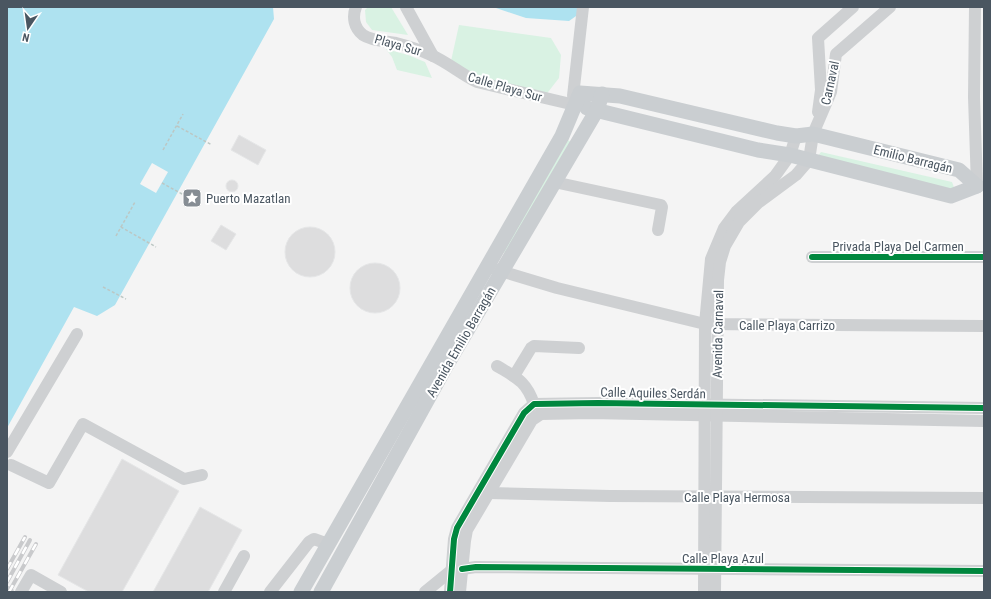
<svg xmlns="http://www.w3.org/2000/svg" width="991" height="599" font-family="'Roboto Condensed',sans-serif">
<rect width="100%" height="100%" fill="#f4f4f4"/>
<!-- green -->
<g fill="#d9f2e3">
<polygon points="368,7 391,7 408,35 372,30 366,22 365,10"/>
<polygon points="459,25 551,38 561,55 559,78 545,96 474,78 451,61"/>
<polygon points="386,49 408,55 425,62 432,78 397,70 392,57"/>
<polygon points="568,140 572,143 508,254 503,252"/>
<polygon points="821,152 952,182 955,190 818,156"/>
</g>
<!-- water -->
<g fill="#aee2f0">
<polygon points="7,7 273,7 274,19 115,305 97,316 74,307 7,428"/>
<polygon points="493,7 580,7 579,14 569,21 526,18"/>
</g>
<!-- pier -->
<polygon fill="#f4f4f4" points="152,163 168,172 156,193 140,184"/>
<!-- building -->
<g fill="#ddddde" stroke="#e5e6e7">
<polygon points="239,135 266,150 258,165 231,150"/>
<circle cx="232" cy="186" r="6"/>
<polygon points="221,225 236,234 226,250 211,241"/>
<circle cx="310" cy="252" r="25"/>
<circle cx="375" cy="288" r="25"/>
<polygon points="122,459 179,491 122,592 89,592 58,575"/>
<polygon points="200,507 242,530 208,592 153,592"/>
</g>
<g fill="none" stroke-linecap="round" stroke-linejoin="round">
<!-- path -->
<g stroke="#bcc7c4" stroke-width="1.5" stroke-dasharray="3 2" stroke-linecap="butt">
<polyline points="177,126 212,145"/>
<polyline points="163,150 183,114"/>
<polyline points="162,183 184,195"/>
<polyline points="121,227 135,202"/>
<polyline points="116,236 121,227 156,247"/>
<polyline points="103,287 126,299"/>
</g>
<!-- minor -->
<g stroke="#ced0d2" stroke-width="12">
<path d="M356 7C352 17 354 28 363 35 372 41 385 41 396 43 408 46 420 50 431 55 447 62 461 74 477 82L575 105"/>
<polyline points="406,7 433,56"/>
<polyline points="975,7 974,97 977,186"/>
<polyline points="573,96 583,7"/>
<polyline points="818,112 821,90 818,38 853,7"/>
<polyline points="554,182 661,205 662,207 658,230"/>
<polyline points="812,257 984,257"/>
<polyline points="494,269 557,288 705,324 984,326"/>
<path d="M497 366C517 378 526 381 534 404"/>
<polyline points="514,376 531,348 534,346 579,348"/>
<polyline points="7,452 77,334"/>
<polyline points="11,465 49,483 83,424 184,479 202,475"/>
<polyline points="489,493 610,496 984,498"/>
<polyline points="462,569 476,567 984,571"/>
<polyline points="7,592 8,592"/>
<polyline points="21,592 31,575 61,592"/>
<polyline points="224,592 244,556"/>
<polyline points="270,592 309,542 314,539 328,544"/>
<polyline points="425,592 452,570"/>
<polyline points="450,592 454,539 457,528 524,413 534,404 598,403 984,408"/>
<polyline points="460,592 465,541 467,530 532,420 541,414 591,413 984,421"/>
<polyline points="704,592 705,324 711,259 724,228 736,212 775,176 790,155 796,136"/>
<polyline points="715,592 718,280 720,262 725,246 739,222 758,203 796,175 809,160 813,134 831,92 836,54 890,7"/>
</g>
<!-- major -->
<g stroke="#caced1" stroke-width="15">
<polyline points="587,108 758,150 790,155 951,196 977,186"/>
<polyline points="301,592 562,136 580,93 620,96 777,133 796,136 813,134 959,170 977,186"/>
<polyline points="321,592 445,368 597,110 602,94"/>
</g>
<defs>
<g id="rail">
<polyline points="7,569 25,537"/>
<polyline points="7,582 30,540"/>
<polyline points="9,592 36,544"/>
</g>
</defs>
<!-- rail casing -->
<use href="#rail" stroke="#c9cacc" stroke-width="4"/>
<!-- rail -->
<use href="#rail" stroke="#fff" stroke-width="2.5" stroke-dasharray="8" stroke-linecap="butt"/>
<defs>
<g id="cycleway">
<polyline points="812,257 984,257"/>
<polyline points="462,569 476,567 984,571"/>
<polyline points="450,592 454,539 457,528 524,413 534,404 598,403 984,408"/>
</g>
</defs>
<!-- cycleway casing -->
<use href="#cycleway" stroke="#fff" stroke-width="8"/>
<!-- cycleway -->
<use href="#cycleway" stroke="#00873e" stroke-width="6"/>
</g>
<!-- icons -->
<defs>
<symbol id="sight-square" viewBox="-11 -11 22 22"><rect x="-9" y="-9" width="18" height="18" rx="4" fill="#868d94" stroke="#fff"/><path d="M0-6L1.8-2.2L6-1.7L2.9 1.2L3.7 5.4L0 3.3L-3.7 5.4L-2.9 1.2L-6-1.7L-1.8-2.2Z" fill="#fff"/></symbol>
</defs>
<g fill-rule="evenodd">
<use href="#sight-square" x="181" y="187" width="22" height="22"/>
</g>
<g text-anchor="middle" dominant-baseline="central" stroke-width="4" stroke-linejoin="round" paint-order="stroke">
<!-- street labels -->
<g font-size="13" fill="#4a5661" stroke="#fff">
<text transform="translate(398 45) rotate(16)">Playa Sur</text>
<text transform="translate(830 83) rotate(-78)">Carnaval</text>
<text transform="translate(505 87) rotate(16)">Calle Playa Sur</text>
<text transform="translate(913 159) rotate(14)">Emilio Barragán</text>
<text x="898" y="246">Privada Playa Del Carmen</text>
<text x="787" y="325">Calle Playa Carrizo</text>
<text transform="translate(718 334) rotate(-89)">Avenida Carnaval</text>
<text transform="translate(461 342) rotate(-60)">Avenida Emilio Barragán</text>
<text transform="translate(653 393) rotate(1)">Calle Aquiles Serdán</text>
<text x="737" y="497">Calle Playa Hermosa</text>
<text x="723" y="558">Calle Playa Azul</text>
</g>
<!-- poi labels -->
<g font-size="13" fill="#4a5661" stroke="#fff" text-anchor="start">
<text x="206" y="198">Puerto Mazatlan</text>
</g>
</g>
<!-- border -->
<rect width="991" height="599" fill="none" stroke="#4a5661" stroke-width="16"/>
<!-- north arrow -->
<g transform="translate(28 28) rotate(193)" stroke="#ffffff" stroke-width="3" paint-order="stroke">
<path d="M0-3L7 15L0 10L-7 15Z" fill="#4a5661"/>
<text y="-6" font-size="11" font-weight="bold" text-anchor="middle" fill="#4a5661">N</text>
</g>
</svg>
